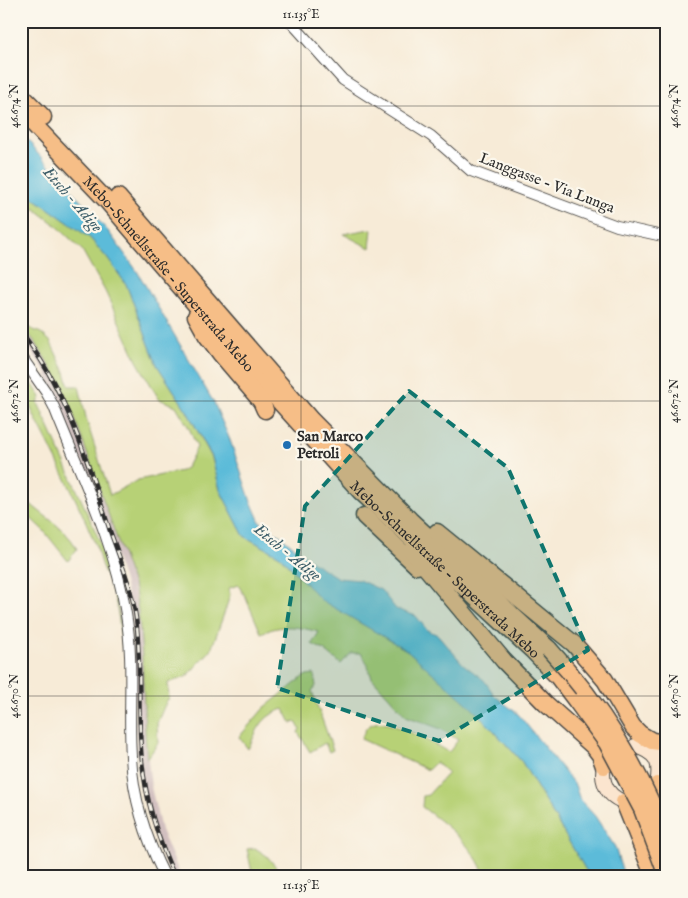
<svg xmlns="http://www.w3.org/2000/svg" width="688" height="898" font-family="'IM FELL English',serif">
<rect width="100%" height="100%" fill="#fbf7ec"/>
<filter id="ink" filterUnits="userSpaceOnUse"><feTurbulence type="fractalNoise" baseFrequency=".02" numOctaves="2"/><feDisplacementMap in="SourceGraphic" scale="10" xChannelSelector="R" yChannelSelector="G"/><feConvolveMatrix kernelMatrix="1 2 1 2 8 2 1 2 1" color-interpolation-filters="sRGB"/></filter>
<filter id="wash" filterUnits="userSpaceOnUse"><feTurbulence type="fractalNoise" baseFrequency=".0096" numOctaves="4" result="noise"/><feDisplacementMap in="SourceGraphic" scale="20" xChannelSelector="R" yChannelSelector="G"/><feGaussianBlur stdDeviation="1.12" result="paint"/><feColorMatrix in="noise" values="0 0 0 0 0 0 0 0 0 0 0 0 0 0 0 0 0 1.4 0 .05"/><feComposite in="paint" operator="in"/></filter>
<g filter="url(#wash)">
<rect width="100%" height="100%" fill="#f7ebd7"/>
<!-- industrial -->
<polygon fill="#d1bfbf" points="21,325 36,343 51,368 73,413 130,573 139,616 142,648 145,733 151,787 161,830 181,877 171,877 155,837 143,794 137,752 133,622 124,581 63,410 44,369 21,337"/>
<!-- green -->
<g fill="#b7d176" stroke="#717e50">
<path d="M21 191 31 196 90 238 107 258 126 284 157 365 187 411 212 458 220 490 244 536 280 556 321 600 408 651 469 705 495 732 522 762 590 877H485C475 846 447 826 422 807L423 796 428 795 448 773 436 762 428 770 361 739C364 733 365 727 372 724 387 716 434 745 449 752L458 740 441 729 406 716 372 678 365 659 361 653H351L341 664 324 650 312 644 319 632C295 626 284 624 261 633L245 596 238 585 229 588 230 595 225 611 211 650 186 677 168 683 169 699 167 700 157 723 158 743 147 759C142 702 145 646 135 590L73 413 51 368 36 343 21 325V319L29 328 41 333 50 341 65 372 69 386H79L87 422 110 495 138 480 181 471 187 467 197 447 189 428 176 406 159 399 137 361 105 291 82 250 57 226 35 209H29L21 203Z"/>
<polygon points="372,229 370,248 343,234 370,229"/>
<path d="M21 367 41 397 38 403 111 566C114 595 123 622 124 651 119 634 120 617 115 600 111 583 100 568 98 551 85 518 69 485 53 453 40 425 21 399 21 367Z"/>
<path d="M21 494C37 514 65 525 77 549L68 561 44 531 21 509Z"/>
<path d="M314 674 316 686 312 691 333 750 329 752 325 743 310 752 298 732 300 729 296 722 291 723 284 709C261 716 258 729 248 749L239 737 264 708 303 677 307 675Z"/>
<polygon points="255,848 267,856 284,877 253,877 247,849"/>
</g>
<!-- water -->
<polygon fill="#5bbbd9" stroke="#437382" points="21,135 108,231 137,271 214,403 230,440 250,499 260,522 282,537 308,559 338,578 359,580 381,590 396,609 416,616 427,630 438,635 463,664 484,680 495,696 518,714 575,785 580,800 595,816 615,847 620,864 625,877 590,877 522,762 495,732 469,705 408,651 321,600 280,556 244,536 220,490 212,457 187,411 157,365 126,284 107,258 90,238 31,196 21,191"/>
</g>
<g filter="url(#ink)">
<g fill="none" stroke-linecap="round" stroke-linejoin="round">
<defs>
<g id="minor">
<polyline points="290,21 343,80 431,136 471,171 617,226 667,237"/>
<path d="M21 356 46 392 54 407C80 474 115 542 126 614 134 661 128 710 131 757 133 798 147 841 165 877"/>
</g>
<g id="secondary">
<path d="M635 746C658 753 661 763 657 785"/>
<polyline points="649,752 667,752"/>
<path d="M609 756C597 774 604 795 624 802"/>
</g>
<g id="trunk">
<polyline points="21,95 43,117"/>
<path id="s1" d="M21 111 107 201 261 381 360 491 532 650 558 677 577 702"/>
<polyline points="118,197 311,420 410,520 549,649"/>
<polyline points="196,316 207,336 220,353 261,401 265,410"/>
<polyline points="364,516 417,566"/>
<polyline points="437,532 574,644 605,680 633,727 640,734 652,741 667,743"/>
<polyline points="412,551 504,661 545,703 594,747 600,755 604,766"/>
<polyline points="657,785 660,795 667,809"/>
<polyline points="624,802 654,877"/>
</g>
</defs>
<!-- minor casing -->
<use href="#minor" stroke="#4a4845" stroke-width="12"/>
<!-- secondary casing -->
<use href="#secondary" stroke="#4a4845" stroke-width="16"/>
<!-- trunk casing -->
<use href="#trunk" stroke="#4a4845" stroke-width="19"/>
<!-- minor -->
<use href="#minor" stroke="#fff" stroke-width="10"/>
<!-- secondary -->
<use href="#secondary" stroke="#fbe5cf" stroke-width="14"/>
<!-- trunk -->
<use href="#trunk" stroke="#f6be87" stroke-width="16"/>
<defs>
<path id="rail" d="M21 332C66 388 88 463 110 531 120 559 132 588 136 618 142 665 137 714 142 761 146 802 158 840 175 877"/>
</defs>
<!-- rail casing -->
<use href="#rail" stroke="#2b2b2b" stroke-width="4.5"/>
<!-- rail -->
<use href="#rail" stroke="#fbf7ec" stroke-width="2.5" stroke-dasharray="8" stroke-linecap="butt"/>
<defs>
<g id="trunk-bridge">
<path d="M549 649C600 704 642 771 667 842"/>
<polyline points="577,702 607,743 642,809 667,876"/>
</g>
</defs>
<!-- trunk-bridge casing -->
<use href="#trunk-bridge" stroke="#4a4845" stroke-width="19" stroke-linecap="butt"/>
<!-- trunk-bridge -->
<use href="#trunk-bridge" stroke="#f6be87" stroke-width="16"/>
</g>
</g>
<!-- marked area -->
<path fill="#0f766e" fill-opacity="0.2" stroke="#0f766e" stroke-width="4" stroke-dasharray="10 6" stroke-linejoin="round" d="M409 391 508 468 588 650 439 741 277 688 305 506Z"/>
<!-- ticks -->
<path fill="none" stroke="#2b2b2b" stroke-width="1" stroke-opacity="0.45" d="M301 21V877M21 106H667M21 401H667M21 696H667"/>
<!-- markers -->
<circle fill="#1f6fb2" stroke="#fbf7ec" stroke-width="2" cx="287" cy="445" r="5"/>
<g text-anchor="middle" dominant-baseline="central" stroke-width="4.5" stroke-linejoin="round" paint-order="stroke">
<!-- street labels -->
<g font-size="15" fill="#2b2b2b" stroke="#fbf7ec">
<text transform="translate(547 183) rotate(21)">Langgasse - Via Lunga</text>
<text stroke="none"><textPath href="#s1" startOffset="220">Mebo-Schnellstraße - Superstrada Mebo</textPath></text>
<text stroke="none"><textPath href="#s1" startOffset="625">Mebo-Schnellstraße - Superstrada Mebo</textPath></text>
</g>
<!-- poi labels -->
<g font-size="15" font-weight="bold" fill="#2b2b2b" stroke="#fbf7ec" text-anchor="start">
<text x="297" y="436">San Marco<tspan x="297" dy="17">Petroli</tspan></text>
</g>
<!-- water labels -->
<g font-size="16" font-style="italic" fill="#3c5d68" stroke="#fbf7ec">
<text transform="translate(72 200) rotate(49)">Etsch - Adige</text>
<text transform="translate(287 553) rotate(39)">Etsch - Adige</text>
</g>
</g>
<!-- margin -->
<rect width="688" height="898" fill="none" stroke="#fbf7ec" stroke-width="55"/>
<rect x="28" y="28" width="632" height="842" fill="none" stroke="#2b2b2b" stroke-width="2"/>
<g font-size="12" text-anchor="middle" fill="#2b2b2b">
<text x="301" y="18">11.135°E</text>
<text transform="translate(14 106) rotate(-90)" y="4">46.674°N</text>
<text transform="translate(674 106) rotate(-90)" y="4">46.674°N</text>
<text transform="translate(14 401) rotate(-90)" y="4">46.672°N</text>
<text transform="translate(674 401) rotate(-90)" y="4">46.672°N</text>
<text transform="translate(14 696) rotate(-90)" y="4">46.670°N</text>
<text transform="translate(674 696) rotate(-90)" y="4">46.670°N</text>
<text x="301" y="889">11.135°E</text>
</g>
</svg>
